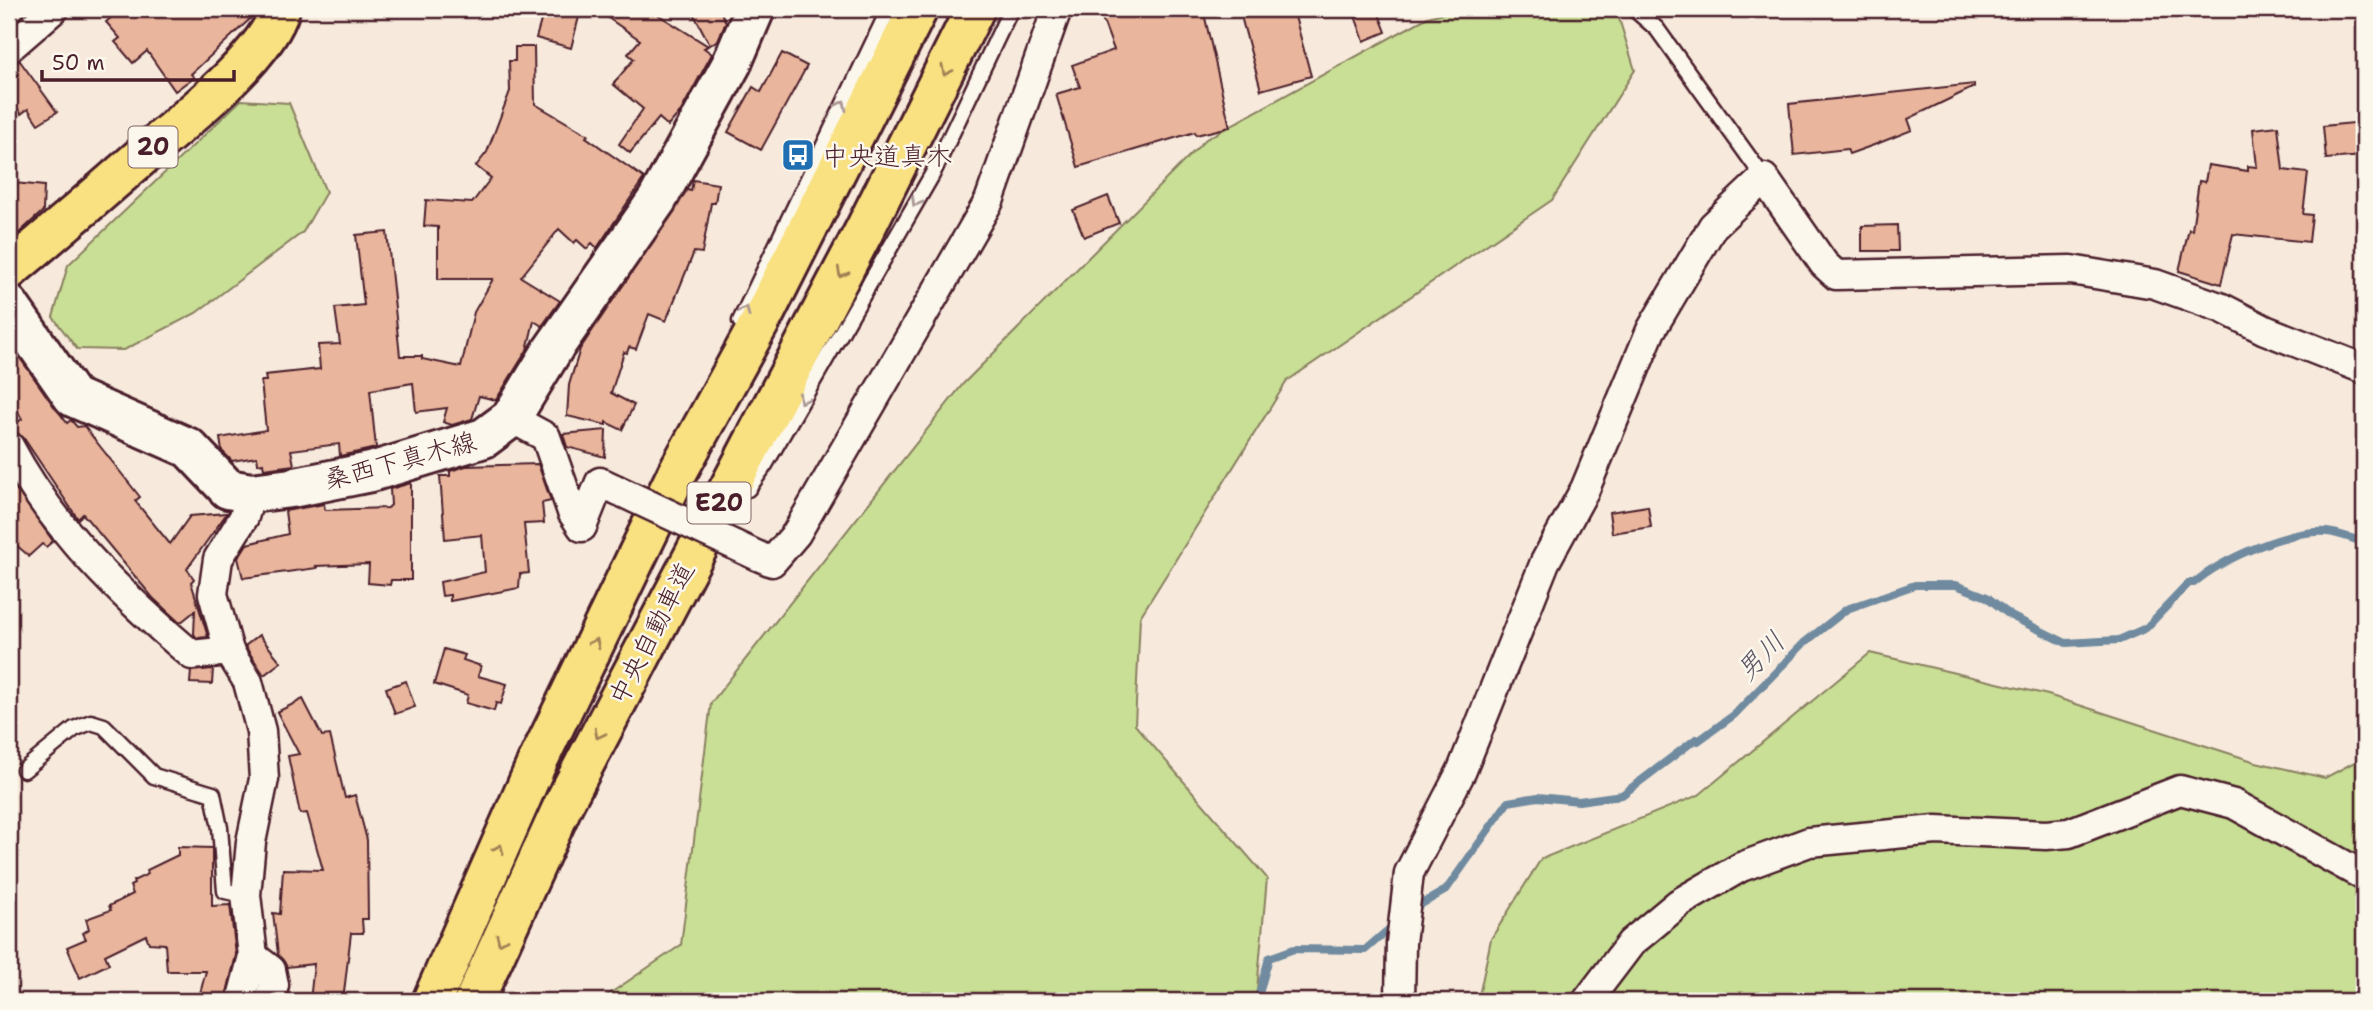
<svg xmlns="http://www.w3.org/2000/svg" width="2373" height="1010" font-family="'Shantell Sans','Klee One',sans-serif">
<rect width="100%" height="100%" fill="#f7eadc"/>
<filter id="ink" filterUnits="userSpaceOnUse"><feTurbulence type="fractalNoise" baseFrequency=".0143" numOctaves="2"/><feDisplacementMap in="SourceGraphic" scale="14" xChannelSelector="R" yChannelSelector="G"/><feConvolveMatrix kernelMatrix="1 2 1 2 8 2 1 2 1" color-interpolation-filters="sRGB"/></filter>
<g filter="url(#ink)">
<!-- green -->
<g fill="#c8df95" stroke="#897f60" stroke-width="2">
<polygon points="1458,9 1616,9 1635,70 1552,200 1287,381 1140,617 1135,725 1267,878 1256,1001 599,1001 681,945 711,703 963,384 1206,139 1428,17"/>
<polygon points="241,100 289,103 326,192 303,232 196,313 124,350 77,349 53,317 68,265"/>
<polygon points="1870,653 2048,695 2256,762 2325,778 2364,757 2364,1001 1478,1001 1491,939 1541,859 1699,795"/>
</g>
<g fill="none" stroke-linecap="round" stroke-linejoin="round">
<!-- stream -->
<g stroke="#708a9f" stroke-width="8">
<path d="M1411 910 1446 890 1508 802 1538 797 1579 801 1622 795 1696 739 1698 741 1734 715 1804 643 1847 609 1915 585H1956L1987 597 2011 616 2066 643 2119 640 2146 628 2189 583H2194C2222 559 2289 529 2327 532 2339 533 2352 539 2364 542"/>
<polyline points="1257,1001 1269,958 1294,949 1365,950 1396,923"/>
</g>
</g>
<!-- building -->
<g fill="#e9b59c" stroke="#4a1f2b" stroke-width="2">
<polygon points="121,9 240,9 250,19 191,74 194,77 175,91 147,51 133,63 115,42 120,38 106,22"/>
<polygon points="549,9 581,9 571,48 536,38 542,17 546,18"/>
<polygon points="595,9 649,9 708,46 704,48 712,54 681,111 668,126 659,118 630,153 619,144 643,109 613,84 634,59 628,54 640,40"/>
<polygon points="691,9 719,9 726,22 718,40 710,45"/>
<polygon points="1125,9 1203,9 1230,127 1196,135 1195,132 1078,167 1056,94 1080,87 1072,65 1114,50 1102,18"/>
<polygon points="1239,9 1293,9 1311,76 1261,90"/>
<polygon points="1377,9 1386,32 1364,41 1355,16"/>
<polygon points="515,47 534,47 535,104 588,135 586,137 644,178 597,248 592,243 587,249 577,240 574,243 559,229 521,277 560,301 542,326 534,321 527,350 496,400 479,396 472,419 452,425 443,422 447,408 416,412 413,383 370,390 376,448 340,456 339,444 291,450 294,465 264,469 263,463 258,464 257,457 232,461 222,451 220,438 266,430 261,381 266,381 265,375 320,369 318,345 340,344 335,308 364,305 356,235 387,232 400,356 422,356 422,359 461,367 474,312 493,279 438,279 438,227 424,226 426,200 472,203 491,178 476,166 487,152 510,91 509,61 515,61"/>
<polygon points="782,53 807,66 761,150 728,132 753,87 761,92"/>
<polygon points="20,61 57,112 38,124 28,109 21,114 9,96 9,64"/>
<polygon points="1974,84 1974,87 1908,119 1912,130 1874,145 1849,154 1847,149 1794,155 1789,104"/>
<polygon points="2364,122 2364,156 2326,159 2323,126"/>
<polygon points="2278,126 2283,170 2308,173 2303,214 2312,215 2309,242 2233,234 2221,284 2179,271 2189,229 2192,230 2199,181 2205,182 2208,165 2248,171 2248,166 2257,167 2253,129"/>
<polygon points="693,180 718,184 715,203 711,203 702,253 694,252 666,321 649,314 636,349 629,347 627,353 624,352 611,393 634,405 622,430 606,422 606,425 567,416 569,385 580,349 687,190 691,191"/>
<polygon points="14,183 44,186 43,211 19,233 9,233 9,201 12,201"/>
<polygon points="1108,196 1119,223 1084,237 1073,210"/>
<polygon points="1897,225 1898,251 1862,251 1862,226"/>
<polygon points="9,343 67,423 71,420 77,427 84,426 140,497 135,501 170,544 190,516 227,513 187,569 194,579 191,582 208,637 197,638 194,634 195,611 180,623 153,598 83,514 78,519 23,437 9,429 22,419 9,395"/>
<polygon points="606,430 605,457 567,447 563,434"/>
<polygon points="538,464 551,501 542,503 544,523 524,524 529,573 520,574 519,588 450,601 450,595 442,596 440,582 485,572 482,535 445,539 440,476 450,476 450,471 466,466"/>
<polygon points="9,479 53,541 46,547 42,544 29,556 9,539"/>
<polygon points="411,483 411,580 391,580 390,585 368,583 369,564 316,566 317,568 243,578 238,558 247,544 288,534 285,511 324,504 325,510 388,508 391,505 390,489"/>
<polygon points="1648,506 1651,527 1612,533 1609,512"/>
<polygon points="259,635 281,662 264,675 245,646"/>
<polygon points="444,649 465,655 463,660 481,666 478,676 507,684 501,704 496,703 494,711 466,703 468,695 434,684"/>
<polygon points="213,669 212,684 190,683 191,671"/>
<polygon points="406,681 415,707 395,714 386,688"/>
<polygon points="303,699 322,736 330,735 345,798 355,795 367,840 368,919 362,919 363,933 351,933 343,1001 310,1001 314,964 287,967 278,954 273,913 280,914 283,869 323,870 307,813 300,814 288,756 299,754 277,712"/>
<polygon points="178,847 212,848 212,906 230,905 236,955 225,1001 198,1001 206,971 167,971 165,944 149,943 146,935 105,955 109,964 80,978 67,947 86,939 83,933 89,929 86,919 111,910 109,906 133,894 130,886 134,884 133,881 148,874 147,870 178,855"/>
</g>
<g fill="none" stroke-linecap="round" stroke-linejoin="round">
<defs>
<g id="service">
<polyline points="1634,9 1657,29 1764,178"/>
<polyline points="740,321 889,9"/>
<polyline points="748,489 765,465 932,175 1011,9"/>
<polyline points="24,770 74,729 91,722 104,726 154,776 213,794 220,828 225,891 246,895"/>
</g>
<g id="minor">
<polyline points="9,48 54,9"/>
<polyline points="511,418 546,437 572,512 582,527 600,482 615,489"/>
<path d="M9 446C53 529 121 595 192 655L229 651"/>
<polyline points="758,556 772,562 796,534 989,201 1057,9"/>
<polyline points="253,956 271,970 274,985 270,1001"/>
<polyline points="241,1001 253,956 246,895 251,842 264,779 261,731 248,682 229,651 213,594 218,559 244,517 251,493"/>
<polyline points="1400,1001 1401,943 1409,873 1462,770 1545,562 1585,489 1651,330 1713,226 1764,178 1824,264 1836,275 2071,270 2155,284 2222,308 2265,330 2364,369"/>
<polyline points="1587,1001 1631,943 1679,903 1741,867 1809,842 1936,830 2046,835 2069,833 2180,790 2234,804 2364,876"/>
</g>
<polyline id="secondary" points="9,305 73,397 189,448 228,489 251,493 291,488 371,472 484,438 511,418 553,349 657,200 732,63 755,9"/>
<path id="trunk" d="M9 270C51 235 93 199 134 163 174 128 267 58 280 9"/>
<g id="motorway">
<polyline points="432,1001 535,767 677,473 765,313 918,9"/>
<polyline points="474,1001 564,803 864,231 975,9"/>
</g>
</defs>
<!-- service casing -->
<use href="#service" stroke="#4a1f2b" stroke-width="19"/>
<!-- minor casing -->
<use href="#minor" stroke="#4a1f2b" stroke-width="33"/>
<!-- secondary casing -->
<use href="#secondary" stroke="#4a1f2b" stroke-width="44"/>
<!-- trunk casing -->
<use href="#trunk" stroke="#4a1f2b" stroke-width="44"/>
<!-- motorway casing -->
<use href="#motorway" stroke="#4a1f2b" stroke-width="44"/>
<!-- service -->
<use href="#service" stroke="#fbf7ec" stroke-width="14"/>
<!-- minor -->
<use href="#minor" stroke="#fbf7ec" stroke-width="28"/>
<!-- secondary -->
<use href="#secondary" stroke="#fbf7ec" stroke-width="38"/>
<!-- trunk -->
<use href="#trunk" stroke="#f9e181" stroke-width="38"/>
<!-- motorway -->
<use href="#motorway" stroke="#f9e181" stroke-width="38"/>
<defs>
<polyline id="minor-bridge" points="615,489 758,556"/>
</defs>
<!-- minor-bridge casing -->
<use href="#minor-bridge" stroke="#4a1f2b" stroke-width="33" stroke-linecap="butt"/>
<!-- minor-bridge -->
<use href="#minor-bridge" stroke="#fbf7ec" stroke-width="28"/>
</g>
<!-- one-way arrows -->
<defs><path id="oneway-chevron" d="M-2-3.5L2.5 0L-2 3.5" fill="none" stroke-width="1.6" stroke-linecap="round" stroke-linejoin="round" transform="scale(1.75)"/></defs>
<g stroke="#a28056">
<use href="#oneway-chevron" transform="translate(946 71) rotate(116)"/>
<use href="#oneway-chevron" transform="translate(842 273) rotate(118)"/>
<use href="#oneway-chevron" transform="translate(595 643) rotate(-64)"/>
<use href="#oneway-chevron" transform="translate(599 734) rotate(117)"/>
<use href="#oneway-chevron" transform="translate(499 849) rotate(-66)"/>
<use href="#oneway-chevron" transform="translate(501 940) rotate(115)"/>
</g>
<g stroke="#ab9695">
<use href="#oneway-chevron" transform="translate(842 105) rotate(-64)"/>
<use href="#oneway-chevron" transform="translate(916 202) rotate(120)"/>
<use href="#oneway-chevron" transform="translate(745 311) rotate(-66)"/>
<use href="#oneway-chevron" transform="translate(803 399) rotate(120)"/>
</g>
</g>
<!-- icons -->
<defs>
<symbol id="bus-square" viewBox="-11 -11 22 22"><rect x="-9" y="-9" width="18" height="18" rx="4" fill="#1f6fb2" stroke="#fbf7ec"/><path d="M-5-6H5V4H4V6H2V4H-2V6H-4V4H-5ZM-3.5-4V0h7V-4ZM-3.5 1.2v1.5H-2V1.2ZM2 1.2v1.5H3.5V1.2Z" fill="#fff"/></symbol>
</defs>
<g fill-rule="evenodd">
<use href="#bus-square" x="779" y="136" width="38" height="38"/>
</g>
<g text-anchor="middle" dominant-baseline="central" stroke-width="5" stroke-linejoin="round" paint-order="stroke">
<!-- shield labels -->
<g fill="#fbf7ec" stroke="#7f6065" stroke-width="2">
<rect x="128.5" y="126.5" width="49" height="41" rx="5"/>
<rect x="687.5" y="482.5" width="63" height="41" rx="5"/>
</g>
<g font-size="24" font-weight="bold" fill="#4a1f2b">
<text x="153" y="147">20</text>
<text x="719" y="503">E20</text>
</g>
<!-- poi labels -->
<g font-size="26" fill="#4a1f2b" stroke="#fbf7ec" text-anchor="start">
<text x="822" y="155">中央道真木</text>
</g>
<!-- street labels -->
<g font-size="26" fill="#4a1f2b" stroke="#fbf7ec">
<text transform="translate(400 460) rotate(-15)">桑西下真木線</text>
<text transform="translate(651 633) rotate(-63)">中央自動車道</text>
</g>
<!-- water labels -->
<g font-size="28" font-style="italic" fill="#5d5465" stroke="#fbf7ec">
<text transform="translate(1760 656) rotate(-46)">男川</text>
</g>
</g>
<!-- margin -->
<rect width="2373" height="1010" fill="none" stroke="#fbf7ec" stroke-width="35"/>
<rect x="18" y="18" width="2338" height="975" fill="none" stroke="#4a1f2b" stroke-width="2.5" filter="url(#ink)"/>
<!-- scale -->
<path d="M42 70v10h192v-10" fill="none" stroke="#4a1f2b" stroke-width="3.5"/>
<text x="52" y="70" font-size="21" fill="#4a1f2b" stroke="#fbf7ec" stroke-width="5" paint-order="stroke">50 m</text>
</svg>
